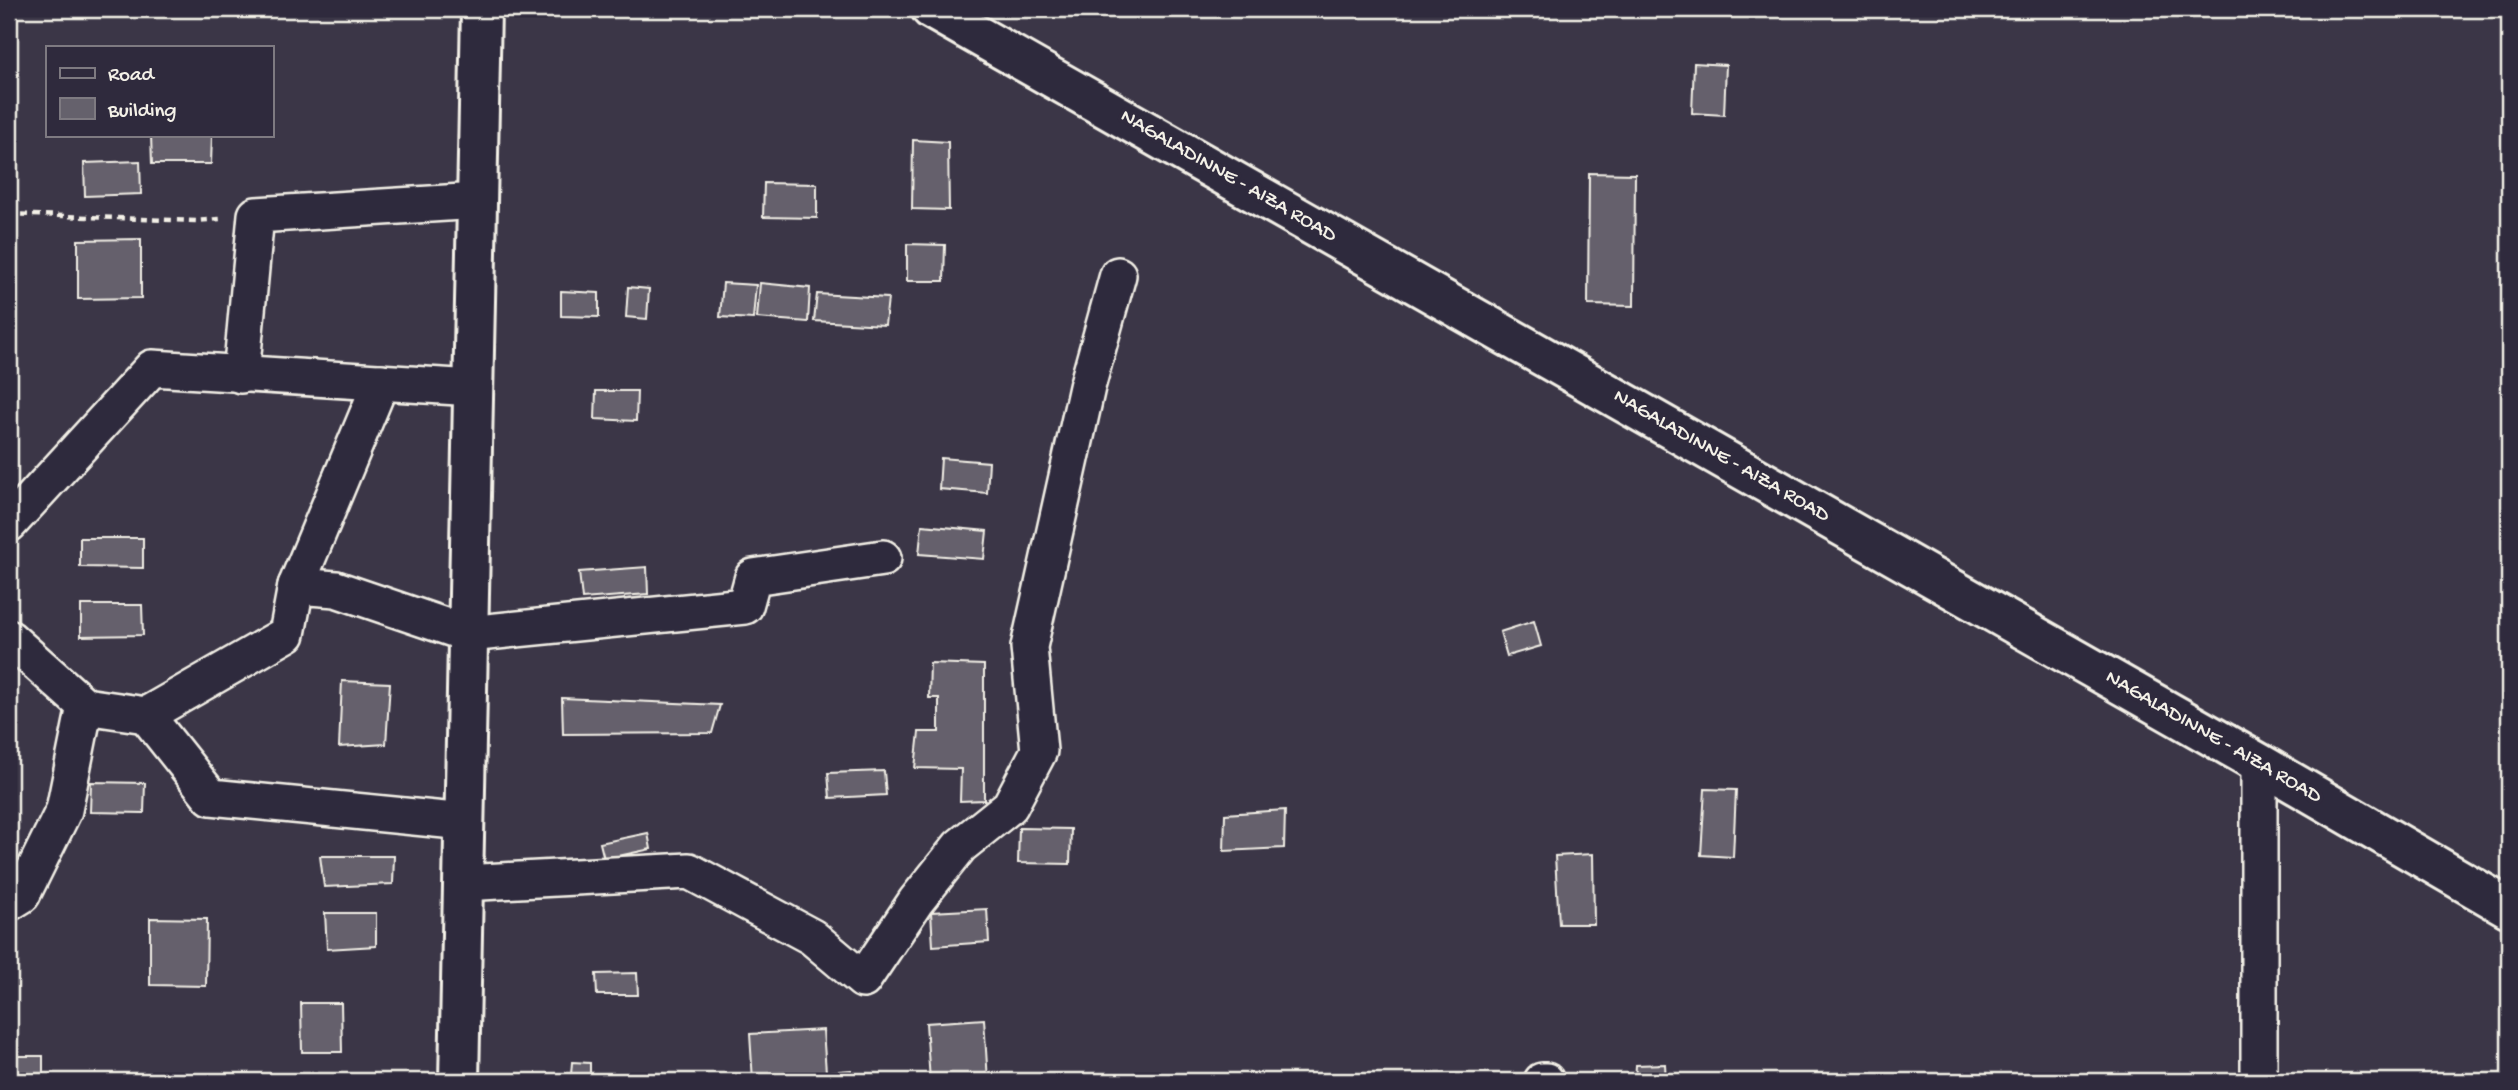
<svg xmlns="http://www.w3.org/2000/svg" width="2518" height="1090" font-family="'Gochi Hand',sans-serif">
<rect width="100%" height="100%" fill="#3b3647"/>
<filter id="ink" filterUnits="userSpaceOnUse"><feTurbulence type="fractalNoise" baseFrequency=".0143" numOctaves="2"/><feDisplacementMap in="SourceGraphic" scale="14" xChannelSelector="R" yChannelSelector="G"/><feConvolveMatrix kernelMatrix="1 2 1 2 8 2 1 2 1" color-interpolation-filters="sRGB"/></filter>
<g filter="url(#ink)">
<!-- building -->
<g fill="#65616c" stroke="#f4f1e8" stroke-width="2">
<rect x="1687" y="9" width="44" height="3"/>
<polygon points="1694,63 1726,65 1724,115 1692,113"/>
<polygon points="151,135 212,135 211,164 152,164"/>
<polygon points="913,140 948,142 949,210 912,209"/>
<polygon points="140,161 141,194 85,196 84,163"/>
<polygon points="1589,173 1635,174 1634,306 1588,305"/>
<polygon points="764,183 817,184 817,218 763,217"/>
<polygon points="141,239 141,298 78,299 78,240"/>
<polygon points="907,244 945,245 944,281 907,281"/>
<polygon points="723,283 756,285 753,319 720,317"/>
<polygon points="760,283 810,288 808,322 757,318"/>
<polygon points="628,287 649,289 647,319 626,317"/>
<polygon points="561,291 599,293 599,317 561,316"/>
<polygon points="817,294 888,298 885,325 814,321"/>
<polygon points="596,391 637,391 636,421 595,419"/>
<polygon points="941,458 989,462 987,493 939,489"/>
<polygon points="922,525 987,531 984,559 919,554"/>
<polygon points="80,538 143,538 143,568 80,567"/>
<polygon points="647,567 648,594 582,599 579,572"/>
<polygon points="81,605 142,605 143,635 81,636"/>
<polygon points="1534,621 1541,646 1507,656 1500,632"/>
<polygon points="930,663 984,665 984,800 960,801 961,769 915,768 919,732 939,732 939,698 929,698"/>
<polygon points="342,681 390,683 386,744 339,747"/>
<polygon points="562,698 720,705 712,733 563,734"/>
<polygon points="884,771 886,795 830,798 828,773"/>
<polygon points="91,782 145,783 144,813 90,812"/>
<polygon points="1705,789 1736,790 1733,857 1701,855"/>
<polygon points="1285,810 1284,848 1224,851 1225,814"/>
<polygon points="1019,828 1071,829 1070,864 1018,863"/>
<polygon points="648,833 651,849 604,859 600,843"/>
<polygon points="1593,854 1594,924 1559,924 1555,856"/>
<polygon points="320,856 394,856 393,884 324,887"/>
<polygon points="987,909 989,942 933,946 931,912"/>
<polygon points="325,913 376,913 376,946 327,949"/>
<polygon points="150,918 207,919 206,986 150,985"/>
<polygon points="637,973 638,995 597,995 596,974"/>
<polygon points="301,1003 341,1003 342,1052 302,1052"/>
<polygon points="984,1019 988,1081 930,1081 926,1023"/>
<polygon points="823,1030 826,1072 851,1070 851,1081 753,1081 750,1034"/>
<rect x="9" y="1056" width="34" height="25"/>
<polygon points="572,1062 590,1063 590,1076 571,1075"/>
<polygon points="1665,1064 1666,1081 1635,1081 1636,1065"/>
</g>
<g fill="none" stroke-linecap="round" stroke-linejoin="round">
<defs>
<g id="minor">
<polyline points="241,375 256,215 478,201"/>
<polyline points="9,524 152,368 474,388"/>
<polyline points="296,586 381,382"/>
<polyline points="9,638 85,706 146,715 287,634 296,586 336,589 468,634 745,606 753,577 883,558"/>
<polyline points="146,715 211,797 465,822"/>
<polyline points="2259,763 2259,1081"/>
<polyline points="463,883 689,871 812,937 863,980 916,901 960,846 1010,806 1039,751 1029,647 1087,387 1118,275"/>
<polyline points="9,903 22,895 64,810 85,706"/>
<polyline points="1542,1081 1546,1081"/>
</g>
<polyline id="tertiary" points="931,9 2259,763 2509,908"/>
<polyline id="primary" points="459,1081 481,9"/>
</defs>
<!-- minor casing -->
<use href="#minor" stroke="#f4f1e8" stroke-width="40"/>
<!-- tertiary casing -->
<use href="#tertiary" stroke="#f4f1e8" stroke-width="44"/>
<!-- primary casing -->
<use href="#primary" stroke="#f4f1e8" stroke-width="44"/>
<!-- path -->
<polyline stroke="#f4f1e8" stroke-width="4.5" stroke-dasharray="7 5" stroke-linecap="butt" points="9,214 196,221 220,219"/>
<!-- minor -->
<use href="#minor" stroke="#2f2a3d" stroke-width="35"/>
<!-- tertiary -->
<use href="#tertiary" stroke="#2f2a3d" stroke-width="38"/>
<!-- primary -->
<use href="#primary" stroke="#2f2a3d" stroke-width="38"/>
</g>
</g>
<g text-anchor="middle" dominant-baseline="central" stroke-width="7" stroke-linejoin="round" paint-order="stroke">
<!-- street labels -->
<g font-size="21" fill="#f4f1e8" stroke="#2f2a3d">
<text transform="translate(1228 177) rotate(30)">NAGALADINNE - AIZA ROAD</text>
<text transform="translate(1721 457) rotate(30)">NAGALADINNE - AIZA ROAD</text>
<text transform="translate(2213 738) rotate(30)">NAGALADINNE - AIZA ROAD</text>
</g>
</g>
<!-- margin -->
<rect width="2518" height="1090" fill="none" stroke="#2f2a3d" stroke-width="35"/>
<rect x="18" y="18" width="2483" height="1055" fill="none" stroke="#f4f1e8" stroke-width="2.5" filter="url(#ink)"/>
<!-- legend -->
<rect x="46" y="46" width="228" height="91" fill="#2f2a3d" stroke="#7e7a81" stroke-width="2"/>
<rect x="60" y="68" width="35" height="10" fill="#2f2a3d" stroke="#7e7a81" stroke-width="2"/>
<text x="108" y="80" font-size="21" fill="#f4f1e8">Road</text>
<rect x="60" y="98" width="35" height="21" fill="#65616c" stroke="#7e7a81" stroke-width="2"/>
<text x="108" y="116" font-size="21" fill="#f4f1e8">Building</text>
</svg>
